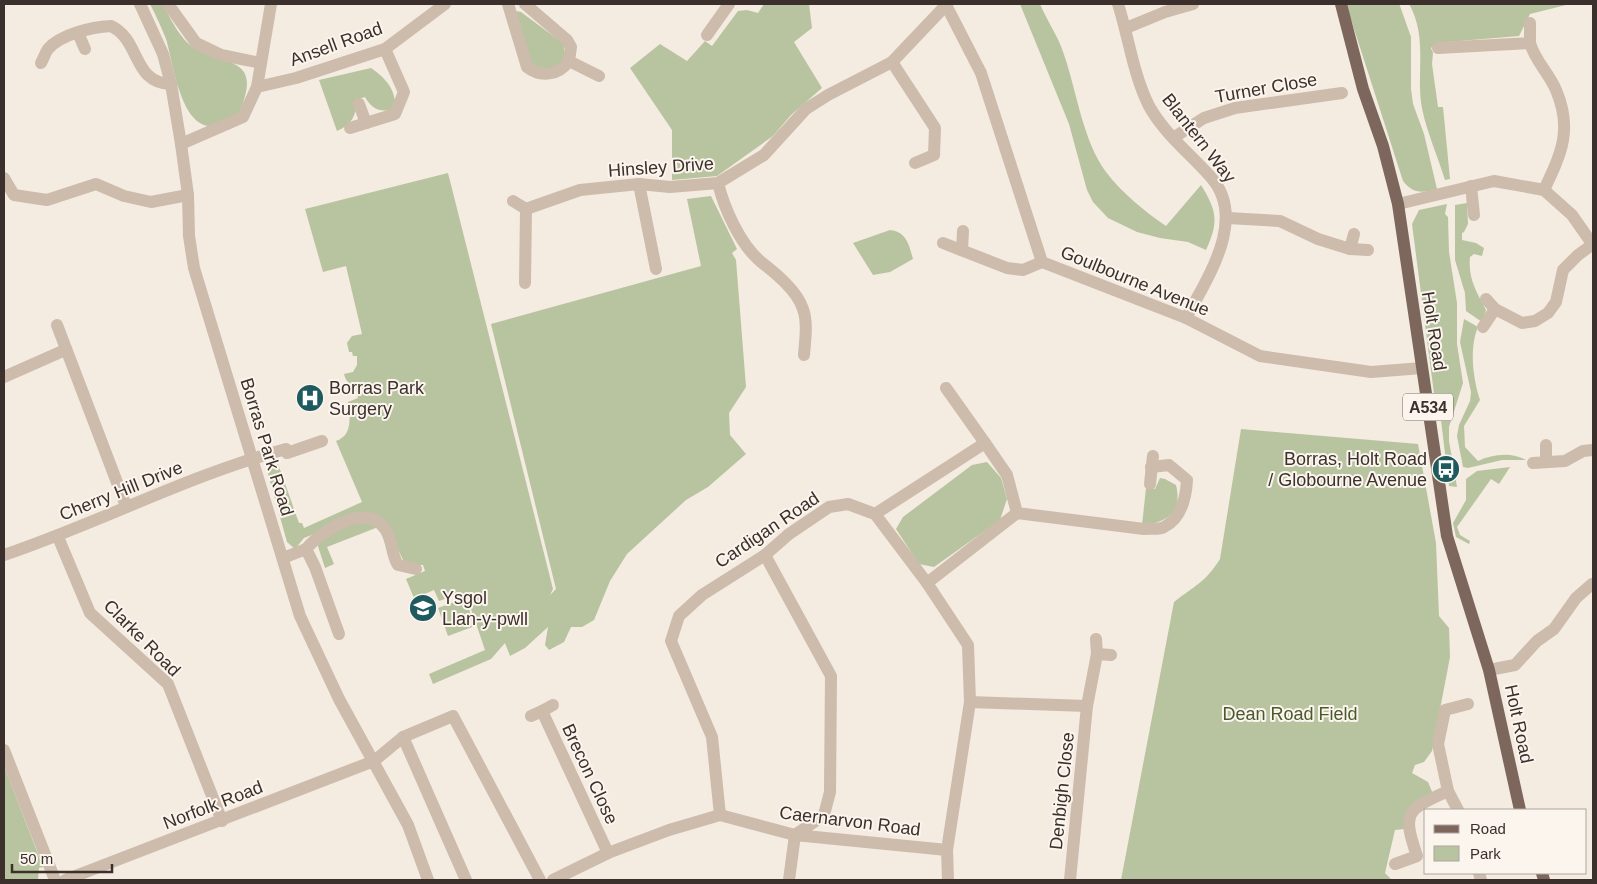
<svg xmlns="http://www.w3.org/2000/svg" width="1597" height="884" font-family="Arial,sans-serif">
<rect width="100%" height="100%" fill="#f4ebe1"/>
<!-- green -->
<g fill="#b8c4a0">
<path d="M150 4H162C170 17 180 39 193 47 225 67 264 55 239 113 233 117 226 123 219 125 181 137 173 61 166 39 161 27 156 15 150 4Z"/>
<polygon points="764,4 809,4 812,28 794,42 822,88 791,115 773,136 717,176 672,180 672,130 630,68 660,44 687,61 705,41 712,46 738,11 747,10 758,13"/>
<path d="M1020 4H1040C1046 19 1056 33 1062 49 1076 86 1082 140 1106 172 1122 193 1144 211 1166 226L1201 185C1217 211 1219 222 1206 250L1188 242 1160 238 1137 232 1108 218 1093 202 1087 190 1069 124Z"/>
<path d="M1346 4H1399L1400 6 1411 37V89L1413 104 1424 134 1437 189C1422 193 1413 194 1403 181Z"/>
<path d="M1409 4H1570L1530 14 1519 36 1436 43 1431 48 1433 53 1432 64 1438 107H1443L1450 179 1445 180C1438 157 1424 125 1421 102 1417 69 1427 35 1409 4Z"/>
<polygon points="516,11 521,12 564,44 565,58 558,67 544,71 532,65"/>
<path d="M371 68C384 77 395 88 395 104L390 110C379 112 371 108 365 97L356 100C357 116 351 125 337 131L319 80Z"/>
<path d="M448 173 553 589 550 595 556 589 491 324 701 266 687 199 711 196 737 249 732 253 736 260 746 387 729 413 730 435 746 454 708 487 686 500 627 554 610 581 594 620 582 627H571L564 642 549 650 545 645 548 627 525 648 510 656 505 643 491 659 433 684 429 674 485 650 467 597 462 593 439 601 434 590 422 595 426 607 419 610 406 579 425 571 423 565H413L404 562 386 524 327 547 334 564 325 568 314 534 304 538 295 549 287 542 267 470 269 465 277 461 299 523H302L304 528 362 502 336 441C353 435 350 417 348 402L358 398 355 387C349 383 346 382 344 374L353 372 357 365V356H353L352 352H349L347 343 352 336 362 334 346 266 323 272 305 209Z"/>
<path d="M1467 203 1468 224 1464 232 1462 233V240L1476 243 1484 248 1482 256 1474 254 1470 257C1468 279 1476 291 1486 310L1482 322 1466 311 1465 293 1455 260V205Z"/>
<polygon points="1447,204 1445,214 1448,217 1449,252 1457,303 1457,344 1463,383 1449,427 1449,441 1457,487 1449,486 1440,412 1436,409 1412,224 1419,210"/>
<path d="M890 230C907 232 909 245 913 259L890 272 873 275 853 243Z"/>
<path d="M1464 319 1478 327C1469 348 1473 378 1480 400L1464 426 1465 447 1478 461C1493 454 1511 452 1526 460H1502L1468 468 1463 467 1457 436 1459 425 1470 401 1471 392 1460 342Z"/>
<path d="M1241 429 1418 444 1436 543 1439 616 1449 628 1450 657 1432 751 1424 762 1415 765 1412 773 1428 782 1433 794 1404 829 1395 830 1385 873 1392 880H1121L1174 602C1194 586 1205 583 1220 559Z"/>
<polygon points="987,462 1001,478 1007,499 1000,520 934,567 919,564 896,529 903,517 972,465"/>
<polygon points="1510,467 1499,484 1491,479 1457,527 1460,535 1470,541 1469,544 1456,537 1453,523 1466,500 1466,479 1477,471"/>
<path d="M1160 478 1165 479 1176 485C1183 513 1166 523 1142 525L1146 488 1155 489Z"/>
<polygon points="465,598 475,626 448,636 438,608"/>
<polygon points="4,766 43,867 39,868 38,880 4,880"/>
</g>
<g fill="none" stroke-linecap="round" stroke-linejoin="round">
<!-- minor -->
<g stroke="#cdbbac" stroke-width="12">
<polyline points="140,4 163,54 171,84 181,144 188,195 189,236 194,268 300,616 339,699 408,825 428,880"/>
<polyline points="168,4 196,43 221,55 261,63"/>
<path d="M508 4 527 67C541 78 559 75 569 61"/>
<polyline points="525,4 567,40 571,47 569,61 599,76"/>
<path d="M1118 4C1129 38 1133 74 1149 106 1164 133 1189 153 1209 175 1249 217 1208 277 1186 318"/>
<polyline points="946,5 981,73 1042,262 1186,318 1260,356 1371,372 1422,368"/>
<polyline points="1126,28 1165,12 1193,4"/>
<polyline points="78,33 85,49"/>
<polyline points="707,35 729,4"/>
<path d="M1530 43C1535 61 1549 73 1556 90 1573 130 1561 154 1544 190"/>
<polyline points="1438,48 1530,43 1530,23"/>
<polyline points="892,62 935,128 934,155 915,163"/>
<path d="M41 63C44 58 45 53 48 49 61 34 92 27 111 26 141 40 132 83 171 84"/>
<polyline points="257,87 296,78 385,49 445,4"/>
<polyline points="359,104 366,123"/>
<polyline points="350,128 395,114 404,92 385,49"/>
<polyline points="1173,138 1204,118 1235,108 1342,93"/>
<polyline points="181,144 243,117 257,87 271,4"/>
<polyline points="4,178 14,195 47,200 96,184 124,196 151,202 188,195"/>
<path d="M718 183C724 208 740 244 760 261 774 272 797 290 803 309 808 323 805 341 804 355"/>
<polyline points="639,184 656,269"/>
<polyline points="1471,186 1474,215"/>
<polyline points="513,201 526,209"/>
<polyline points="1398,204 1494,181 1544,190 1572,215 1593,245"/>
<polyline points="1228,218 1280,221 1318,239 1350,249 1368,250"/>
<polyline points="943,243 1007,268 1023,270 1042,262"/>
<polyline points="1350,249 1354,234"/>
<polyline points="962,250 963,231"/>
<polyline points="525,283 526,209 580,190 639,184 670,187 718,183 764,155 806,109 828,95 892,62 947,4"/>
<polyline points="1486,299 1495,309"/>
<polyline points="57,325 126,506"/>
<polyline points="1483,327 1495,309 1522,323 1535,321 1548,313 1556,302 1563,270 1578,255 1593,244"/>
<polyline points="4,377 65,350"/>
<path d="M985 443 1007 475 1017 513 1144 529C1150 528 1159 530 1164 527 1182 518 1186 498 1187 480L1169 465 1151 467"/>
<polyline points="1546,445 1546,462"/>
<polyline points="1533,463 1565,461 1583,451 1593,450"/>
<polyline points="1150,484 1153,456"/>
<polyline points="875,514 985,443 946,388"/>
<polyline points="58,537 90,613 168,684 222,821"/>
<path d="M306 549C321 531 367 501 385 529 393 540 391 555 398 565L416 569"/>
<path d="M4 555C99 523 189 475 286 449L287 453 322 441"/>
<polyline points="765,555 831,676 830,792 824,815 795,835 789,880"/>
<polyline points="283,558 306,549 315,567 339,634"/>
<polyline points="927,583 1017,513"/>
<polyline points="1097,654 1111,655"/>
<polyline points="1489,670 1515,665 1537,641 1554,629 1576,598 1592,584"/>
<polyline points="970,702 1087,706"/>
<polyline points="542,711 553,705"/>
<polyline points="531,716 542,711 608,853"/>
<polyline points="403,737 466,880"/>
<polyline points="4,750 55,880"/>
<polyline points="1458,810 1448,791 1438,744 1445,710 1468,704"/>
<polyline points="720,815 712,737 671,641 679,616 702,595 765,555 789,534 829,507 848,504 875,514 927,583 968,645 970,702 947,850 948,880"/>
<path d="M1395 864 1417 856C1402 812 1406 810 1448 791"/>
<polyline points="1479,873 1481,880"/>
<polyline points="65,880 374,761 403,737 453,716 540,880"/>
<polyline points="553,880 608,853 669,830 720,815 795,835 947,850"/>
<polyline points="1070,880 1087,706 1097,654 1096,639"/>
</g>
<!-- major -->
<g stroke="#7d675c" stroke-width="12">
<polyline points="1341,4 1363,89 1383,146 1398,204 1447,536 1489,670 1520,810"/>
<polyline points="1542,873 1544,880"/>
</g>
</g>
<!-- icons -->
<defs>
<symbol id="hospital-disc" viewBox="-11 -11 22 22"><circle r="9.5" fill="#1f5a5e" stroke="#fbf5ee"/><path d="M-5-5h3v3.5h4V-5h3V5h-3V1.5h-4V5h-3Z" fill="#fff"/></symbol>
<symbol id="bus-disc" viewBox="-11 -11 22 22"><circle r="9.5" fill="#1f5a5e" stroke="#fbf5ee"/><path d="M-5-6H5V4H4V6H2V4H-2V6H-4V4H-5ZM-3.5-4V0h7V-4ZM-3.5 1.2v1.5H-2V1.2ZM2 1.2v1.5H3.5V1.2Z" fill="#fff"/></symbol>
<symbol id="school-disc" viewBox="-11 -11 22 22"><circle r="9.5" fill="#1f5a5e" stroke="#fbf5ee"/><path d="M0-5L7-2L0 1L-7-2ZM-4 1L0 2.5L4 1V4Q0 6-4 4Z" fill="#fff"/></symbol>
</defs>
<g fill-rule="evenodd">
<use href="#hospital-disc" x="294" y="382" width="32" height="32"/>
<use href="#bus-disc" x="1430" y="453" width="32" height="32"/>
<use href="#school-disc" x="407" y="592" width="32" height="32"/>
</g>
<g text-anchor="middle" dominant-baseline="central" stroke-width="4" stroke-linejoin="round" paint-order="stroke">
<!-- shield labels -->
<rect fill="#fbf5ee" stroke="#756b66" stroke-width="1" x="1403" y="393.5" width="50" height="27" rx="4"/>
<g font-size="16" font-weight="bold" fill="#3b302b">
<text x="1428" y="407">A534</text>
</g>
<!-- street labels -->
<g font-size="18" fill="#3b302b" stroke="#fbf5ee">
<text transform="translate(336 44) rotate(-20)">Ansell Road</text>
<text transform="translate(1266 88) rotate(-10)">Turner Close</text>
<text transform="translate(1199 138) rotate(52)">Blantern Way</text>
<text transform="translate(661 167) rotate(-4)">Hinsley Drive</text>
<text transform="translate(1135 281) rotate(22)">Goulbourne Avenue</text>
<text transform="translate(1434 331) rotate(81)">Holt Road</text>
<text transform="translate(267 447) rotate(73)">Borras Park Road</text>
<text transform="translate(121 491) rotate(-22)">Cherry Hill Drive</text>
<text transform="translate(767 530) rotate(-34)">Cardigan Road</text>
<text transform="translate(142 638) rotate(45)">Clarke Road</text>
<text transform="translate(1519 724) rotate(78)">Holt Road</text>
<text transform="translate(590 774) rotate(65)">Brecon Close</text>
<text transform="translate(1062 791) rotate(-84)">Denbigh Close</text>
<text transform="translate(213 805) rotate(-21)">Norfolk Road</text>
<text transform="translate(850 821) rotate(7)">Caernarvon Road</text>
</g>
<!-- poi labels -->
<g font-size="18" fill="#3b302b" stroke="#fbf5ee" text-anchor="start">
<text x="329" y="388">Borras Park<tspan x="329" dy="21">Surgery</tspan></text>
<text x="1427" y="459" text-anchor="end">Borras, Holt Road<tspan x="1427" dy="21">/ Globourne Avenue</tspan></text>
<text x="442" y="598">Ysgol<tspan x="442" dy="21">Llan-y-pwll</tspan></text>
</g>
<!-- park labels -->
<g font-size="18" fill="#4a5a2e" stroke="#fbf5ee">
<text x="1290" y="714">Dean Road Field</text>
</g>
</g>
<!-- border -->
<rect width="1597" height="884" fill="none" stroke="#3b302b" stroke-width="10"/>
<!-- legend -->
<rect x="1424" y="809" width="162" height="65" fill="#fbf5ee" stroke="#aea6a0"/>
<rect x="1434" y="825" width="25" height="8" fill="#7d675c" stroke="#aea6a0"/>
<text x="1470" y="834" font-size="15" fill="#3b302b">Road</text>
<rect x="1434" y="846" width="25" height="15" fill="#b8c4a0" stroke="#aea6a0"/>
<text x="1470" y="859" font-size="15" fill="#3b302b">Park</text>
<!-- scale -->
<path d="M12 864v8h100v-8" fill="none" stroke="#3b302b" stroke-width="2.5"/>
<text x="20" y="864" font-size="15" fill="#3b302b" stroke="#fbf5ee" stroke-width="4" paint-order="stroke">50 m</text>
</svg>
